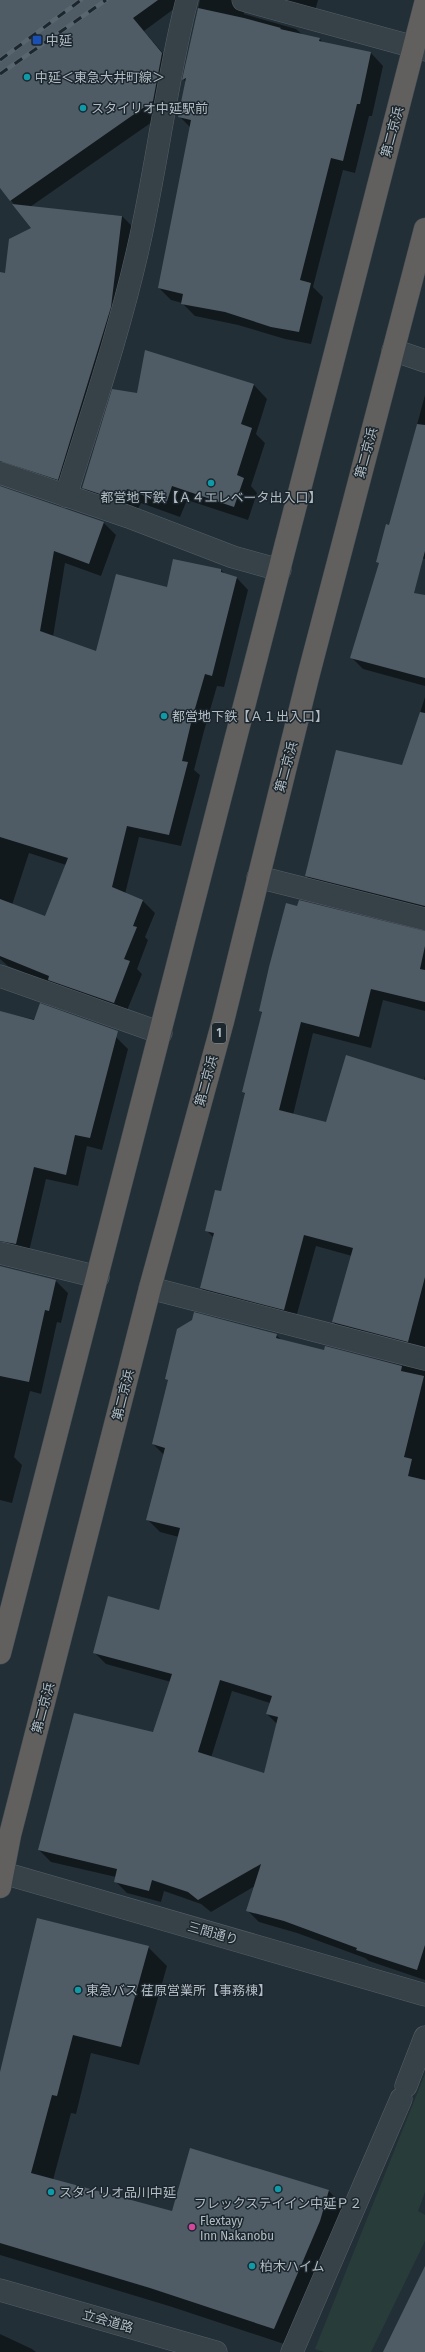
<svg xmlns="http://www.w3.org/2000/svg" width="425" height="2352" font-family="'Fira Sans Condensed','Noto Sans JP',sans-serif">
<rect width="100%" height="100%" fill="#232f37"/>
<!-- green -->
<polygon fill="#283d3a" points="425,2074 425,2192 418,2211 425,2215 425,2241 371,2352 324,2352 315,2349"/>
<!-- shadow -->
<g fill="#0007" fill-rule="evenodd">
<polygon points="0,0 186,0 144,31 174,66 165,113 30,207 122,216 134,228 70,491 0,481 0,273 6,274 32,228 0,186"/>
<polygon points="200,0 259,0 243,10 244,14 296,29 303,35 320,39 324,44 371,53 383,66 372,116 369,116 355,173 343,170 313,287 323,297 311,344 285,339 238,325 195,316 182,303 171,300 159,288 191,128 179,116 186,82 184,80"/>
<polygon points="259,0 318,0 314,15"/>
<polygon points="253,384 267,399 256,434 265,443 251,486 257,493 248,520 187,500 180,517 141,503 138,509 129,505 127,512 97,501 83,487 138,394"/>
<polygon points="425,395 425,559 397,552 386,540"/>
<path d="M0 487 104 523 116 535 101 576 65 563 53 637 97 653 168 588 221 570 225 574 237 578 248 590 224 687 217 686 204 731 194 770 200 775 181 846 139 837 125 894 143 901 155 913 145 937 148 940 137 969 142 974 126 1013 8 966 0 959ZM29 853 66 865 46 918 12 905Z"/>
<polygon points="425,600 425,686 363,669 351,657"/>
<polygon points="425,697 425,914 318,887 306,876 403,767"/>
<polygon points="425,931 425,1011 383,1000 371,1048 313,1033 293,1115 327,1123 424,1080 425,1076 425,1354 345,1334 333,1322 352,1256 316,1246 295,1321 213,1300 201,1288 214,1238 206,1230 221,1192 246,1095 243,1092 262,1013 260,1011"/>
<polygon points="0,1012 116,1037 128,1049 102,1150 87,1146 78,1186 46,1179 28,1256 0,1261"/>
<polygon points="0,1267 56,1281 68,1293 61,1323 57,1322 41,1394 30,1391 14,1457 22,1465 12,1503 0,1500"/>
<path d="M276 1335 283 1341 325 1351 326 1347 425 1371V1980L369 1961 365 1958 297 1933 259 1922 247 1910 255 1886 211 1912 201 1904 164 1891 161 1902 127 1893 115 1881 116 1877 51 1862 39 1850 154 1734 171 1682 106 1664 94 1652 159 1611 179 1537 160 1532 148 1520 164 1455 153 1444 169 1382 166 1378ZM232 1691 270 1703 267 1714 277 1724 264 1774 211 1758Z"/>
<polygon points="148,1947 167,1966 139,2065 91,2053 76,2114 71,2113 53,2180 173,2212 191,2149 329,2191 347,2210 293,2347 169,2306 0,2255 0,2073"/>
<polygon points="0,2334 32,2349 36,2352 0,2352"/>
</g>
<!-- building -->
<g fill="#4f5c66" fill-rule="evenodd">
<polygon points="0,0 158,0 133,18 162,53 153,101 10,201 0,188"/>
<polygon points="198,8 244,18 281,28 280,29 320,38 319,41 371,52 360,104 357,104 343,161 331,158 300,280 311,283 299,332 271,327 225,312 181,304 183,294 158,288 191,120 178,117 186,78 182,80"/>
<polygon points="12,204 122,216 111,307 58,480 0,461 0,272 5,273 9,239 31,228"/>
<polygon points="145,350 254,384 241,424 252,428 237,475 244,478 234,507 172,486 166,504 127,489 124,496 115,492 112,498 82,488 112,389 137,393"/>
<polygon points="417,424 425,425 425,551 414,593 425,595 425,678 350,658 379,563 376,562 386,524 389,525"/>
<polygon points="0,486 104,522 89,564 54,551 40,631 96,651 116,574 167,587 173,559 221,569 221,572 237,577 212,676 205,674 192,719 182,761 188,762 169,835 127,826 112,887 143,900 133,926 137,927 124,959 130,961 114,1003 48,980 49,976 0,956 0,899 45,916 68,858 0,837"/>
<polygon points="420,712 425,713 425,906 305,876 336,750 402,765"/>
<polygon points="299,900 425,931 425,946 420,969 425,970 425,1002 371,989 359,1037 301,1022 279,1110 326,1122 346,1055 425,1080 425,1277 408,1342 332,1322 353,1248 304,1235 284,1310 200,1288 214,1233 205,1231 215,1190 221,1191 245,1093 242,1092 262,1012 259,1011 269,967 286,903 297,906"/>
<polygon points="40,1003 118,1031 90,1138 75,1135 66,1175 34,1167 16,1244 0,1241 0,1011 34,1020"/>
<polygon points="0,1266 56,1280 49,1311 45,1310 29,1382 0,1376"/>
<path d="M194 1312 277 1334 276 1338 324 1350 325 1346 402 1366 401 1371 424 1376 404 1457 412 1459 408 1476 425 1480V1945L417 1970 356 1950 357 1948 284 1921 246 1911 261 1864 198 1900 188 1892 152 1880 149 1891 114 1882 117 1869 38 1850 74 1713 153 1732 172 1674 93 1653 108 1596 159 1610 180 1528 146 1520 165 1448 152 1444 168 1380 165 1379 177 1329 192 1320ZM220 1680 272 1696 266 1714 278 1717 264 1773 198 1752Z"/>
<polygon points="37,1918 149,1946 121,2047 73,2035 57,2096 52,2095 31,2173 172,2211 190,2148 329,2190 320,2221 274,2329 150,2288 0,2243 0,2072"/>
<polygon points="425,2266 425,2352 383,2352"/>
</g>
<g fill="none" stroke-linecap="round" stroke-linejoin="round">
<defs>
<g id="minor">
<polyline points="243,0 425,50"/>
<polyline points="393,350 425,361"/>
<polyline points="0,473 129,517 233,557 280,570"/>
<path d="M66 496C91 415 119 333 138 249 157 167 166 82 187 0"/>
<polyline points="258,877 425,919"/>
<polyline points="0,976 161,1033"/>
<polyline points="0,1253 98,1277"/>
<polyline points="150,1288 425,1359"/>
</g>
<g id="tertiary">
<polyline points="0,1872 425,1995"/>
<polyline points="406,2086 425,2037"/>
<polyline points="0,2290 216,2352"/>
<polyline points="292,2352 401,2099"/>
</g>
<g id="trunk">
<polyline points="0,1653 425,4"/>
<polyline points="0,1887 10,1835 150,1288 223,1021 308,677 425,229"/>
</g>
</defs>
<!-- minor casing -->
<use href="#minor" stroke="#555f66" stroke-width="23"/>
<!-- tertiary casing -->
<use href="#tertiary" stroke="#555f66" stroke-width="23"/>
<!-- trunk casing -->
<use href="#trunk" stroke="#424c53" stroke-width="23"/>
<!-- minor -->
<use href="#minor" stroke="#374148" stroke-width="22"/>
<!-- tertiary -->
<use href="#tertiary" stroke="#374148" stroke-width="22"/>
<!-- trunk -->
<use href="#trunk" stroke="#61605e" stroke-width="22"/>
<defs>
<g id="rail">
<polyline points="0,60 81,0"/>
<polyline points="0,74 106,0"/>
</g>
</defs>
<!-- rail casing -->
<use href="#rail" stroke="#59666f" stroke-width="4.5"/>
<!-- rail -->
<use href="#rail" stroke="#1c262d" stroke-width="3" stroke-dasharray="9" stroke-linecap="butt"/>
</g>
<!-- markers -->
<rect fill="#1a4fb4" stroke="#1c262d" stroke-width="1.5" x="32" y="35" width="10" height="10" rx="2"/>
<g fill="#0f9aa8" stroke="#1c262d" stroke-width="1.5">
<circle cx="27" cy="77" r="4"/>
<circle cx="83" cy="108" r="4"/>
<circle cx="211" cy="483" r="4"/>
<circle cx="164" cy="716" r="4"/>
<circle cx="78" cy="1990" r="4"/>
<circle cx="278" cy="2189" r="4"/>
<circle cx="51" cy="2192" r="4"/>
<circle cx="252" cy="2266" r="4"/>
</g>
<circle fill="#d1479c" stroke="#1c262d" stroke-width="1.5" cx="192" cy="2227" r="4"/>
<g text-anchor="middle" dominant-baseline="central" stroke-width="3" stroke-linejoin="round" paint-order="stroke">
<!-- shield labels -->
<rect fill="#1c262d" stroke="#858f97" stroke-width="1" x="212" y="1023" width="14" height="20" rx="3"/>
<g font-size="12" font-weight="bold" fill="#b2bcc4">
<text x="219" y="1033">1</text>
</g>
<!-- poi labels -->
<g font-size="13" fill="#b2bcc4" stroke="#1c262d" text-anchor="start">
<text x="46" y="40">中延</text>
<text x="35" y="77">中延＜東急大井町線＞</text>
<text x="91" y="108">スタイリオ中延駅前</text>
<text x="211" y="497" text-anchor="middle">都営地下鉄【Ａ４エレベータ出入口】</text>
<text x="172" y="716">都営地下鉄【Ａ１出入口】</text>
<text x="86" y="1990">東急バス 荏原営業所【事務棟】</text>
<text x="59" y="2192">スタイリオ品川中延</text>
<text x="278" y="2203" text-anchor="middle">フレックステイイン中延Ｐ２</text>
<text x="200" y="2220">Flextayy<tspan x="200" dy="15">Inn Nakanobu</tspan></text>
<text x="260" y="2266">柏木ハイム</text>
</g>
<!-- street labels -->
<g font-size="13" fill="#b2bcc4" stroke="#1c262d">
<text transform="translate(392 132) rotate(-75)">第二京浜</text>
<text transform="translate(366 453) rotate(-75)">第二京浜</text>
<text transform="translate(286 767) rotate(-75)">第二京浜</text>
<text transform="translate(206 1081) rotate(-75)">第二京浜</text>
<text transform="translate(123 1395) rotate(-76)">第二京浜</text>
<text transform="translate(43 1708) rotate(-75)">第二京浜</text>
<text transform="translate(213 1933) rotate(16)">三間通り</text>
<text transform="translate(108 2321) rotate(16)">立会道路</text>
</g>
</g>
</svg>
